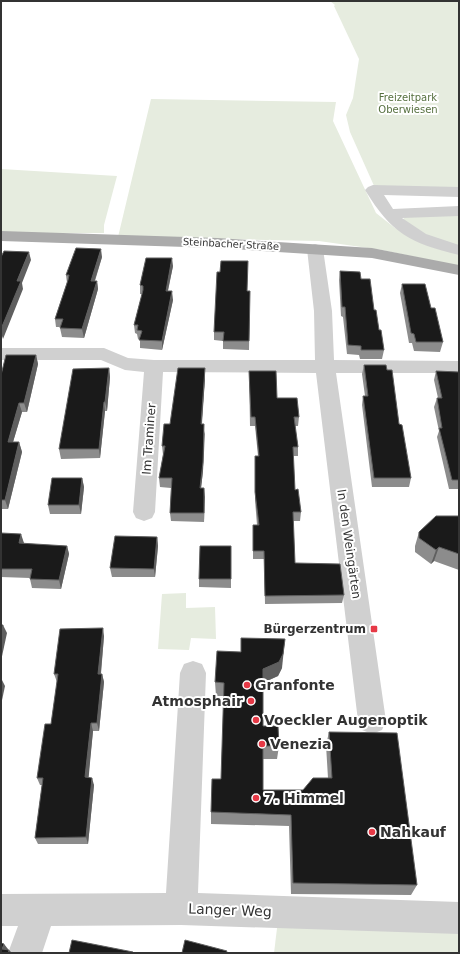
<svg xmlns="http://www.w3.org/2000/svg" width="460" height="954" font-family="'DejaVu Sans',sans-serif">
<rect width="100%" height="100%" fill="#fff"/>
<!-- green -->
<g fill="#e6ecdf">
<polygon points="330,1 459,1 459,190 375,188 350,132 346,115 353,98 359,59 334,6 335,5"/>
<polygon points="151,99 336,102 333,121 376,213 395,228 459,253 459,266 382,250 319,241 118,237"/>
<polygon points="1,169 117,176 104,225 104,233 1,233"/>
<polygon points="459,214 459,248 447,246 403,222 404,217"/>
<polygon points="186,593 186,608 215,607 216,639 191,638 189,650 158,649 162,594"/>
<polygon points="279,912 459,918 459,953 274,953"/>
</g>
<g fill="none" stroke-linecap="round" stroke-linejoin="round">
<!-- minor -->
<g fill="#d0d0d0" fill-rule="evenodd">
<path d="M373 185 459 187V197L384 195 393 209 459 206V216L402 218 426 234 459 245V255C410 243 392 234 365 190L368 187Z"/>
<polygon points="315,244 321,246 323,249 332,311 334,360 459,361 459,373 336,373 386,721 382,730 372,734 362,730 358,721 316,373 163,372 155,512 152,518 144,521 136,518 133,512 144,372 125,370 101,360 1,360 1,348 104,348 128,358 154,360 315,360 314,311 307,249 309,246"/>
<polygon points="193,661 202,664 206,673 198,893 459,902 459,934 181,925 51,926 42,953 8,953 18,926 1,926 1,894 166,893 180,673 184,664"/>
</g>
<!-- major -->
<polygon fill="#ababab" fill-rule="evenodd" points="1,231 217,238 372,248 459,265 459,275 372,258 217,248 1,241"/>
</g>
<!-- wall -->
<g fill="#8c8c8c">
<polygon points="102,257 95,281 97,281 98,289 84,338 62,337 60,328 60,327 56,327 55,319 67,283 66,275"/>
<polygon points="173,266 168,291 173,300 162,350 140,348 140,339 138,339 137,334 135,333 134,325 142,294 140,294 140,285"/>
<polygon points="340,271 361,279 374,310 384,350 382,359 360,359 359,355 347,354 343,317 341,316 339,280"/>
<polygon points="402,284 431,308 443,342 440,352 414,351 412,343 409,343 400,293"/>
<polygon points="247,291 250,291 249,350 223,349 223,341 214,340 214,332"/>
<polygon points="36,355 38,364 27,412 22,412 13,442 19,442 22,452 8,509 1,509 1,375"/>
<polygon points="364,365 399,424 411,478 409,487 372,487 362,405 363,396 365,396 362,374"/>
<polygon points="109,368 110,377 107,411 105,411 100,458 61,459 59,449"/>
<polygon points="249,371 277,398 299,417 298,426 295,426 298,447 298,456 293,456 295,490 301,512 300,521 293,521 295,563 344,595 342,603 265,604 264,559 253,559 253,525 257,525 255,500 255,456 258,456 255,426 250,426"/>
<polygon points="436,371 459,372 459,489 449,489 437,437 439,431 434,407 437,398 438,398 434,380"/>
<polygon points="205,378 202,424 205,434 203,471 201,488 204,488 204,522 171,521 170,513 171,488 160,487 159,478 163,455 162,446 170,424"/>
<polygon points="82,478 84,487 81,514 50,514 48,505"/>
<polygon points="459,516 459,570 434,561 431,564 415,552 415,546 419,532"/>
<polygon points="1,533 24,543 24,544 67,546 69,554 61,589 32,588 30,579 30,578 1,577"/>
<polygon points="157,537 158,546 155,577 112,577 110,568"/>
<polygon points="231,546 231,588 199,587 199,579"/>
<polygon points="104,636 101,674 102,674 104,682 99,731 93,731 88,778 94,785 88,844 38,844 35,838 42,785 40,785 37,778 51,724 57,682 54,674"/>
<polygon points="282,668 278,676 263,683 263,726 279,746 277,759 263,759 263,790 303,790 328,778 326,745 329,732 417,885 411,895 291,894 289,826 211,824 211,812 221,779 224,696 216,696 215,682"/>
</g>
<!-- shaded-wall -->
<g fill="#5f5f5f">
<polygon points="101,249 102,257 92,289 91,281"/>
<polygon points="29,252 31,260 22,283 23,289 3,339 1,333 1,329 17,281"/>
<polygon points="172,258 173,266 166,299 166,291"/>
<polygon points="97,281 98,289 84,338 82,329"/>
<polygon points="172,291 173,300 162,350 162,341"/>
<polygon points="36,355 38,364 27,412 24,403"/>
<polygon points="109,368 110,377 107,411 105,402"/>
<polygon points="205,368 205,378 201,434 201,424"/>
<polygon points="104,402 105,411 100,458 99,449"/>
<polygon points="19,403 22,412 10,452 8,442"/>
<polygon points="204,424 203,471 200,497 200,488"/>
<polygon points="19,442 22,452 8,509 5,500"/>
<polygon points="82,478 84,487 81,514 79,505"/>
<polygon points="204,488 205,497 204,522"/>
<polygon points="21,534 24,543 22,552 19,543"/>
<polygon points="157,537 158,546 155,577 154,569"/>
<polygon points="67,546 69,554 61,589 59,580"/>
<polygon points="439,547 434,561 431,564 436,550"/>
<polygon points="3,625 7,633 1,661 1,636"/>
<polygon points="103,628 104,636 100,682 98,674"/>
<polygon points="285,639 282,668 278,676 262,683 263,669"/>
<polygon points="102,674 104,682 99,731 97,723"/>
<polygon points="1,678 5,686 1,705"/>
<polygon points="91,723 93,731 88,784 85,777"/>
<polygon points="92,778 94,785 88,844 86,837"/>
<polygon points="4,944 8,949 7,953 2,949"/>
<polygon points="9,950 12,953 8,953"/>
</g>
<!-- building -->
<g fill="#1a1a1a" stroke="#5f5f5f">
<polygon points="76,248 101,249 91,281 97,281 82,329 60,328 63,319 55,319 68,280 69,275 66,275"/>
<polygon points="4,251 29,252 17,281 21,281 1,329 1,257"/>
<polygon points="146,258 172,258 166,291 172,291 162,341 139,340 142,331 137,330 138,325 134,325 143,290 143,286 140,285"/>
<polygon points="221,261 248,261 247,291 250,291 249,341 223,341 224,332 214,332 217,272 220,272"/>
<polygon points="340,271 360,272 361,279 370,279 374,310 376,310 379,330 381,330 384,350 361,350 361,346 348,345 345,307 342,307"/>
<polygon points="402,284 425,284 431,308 435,308 443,342 416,342 414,334 411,333"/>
<polygon points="6,355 36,355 24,403 19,403 8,442 19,442 5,500 1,500 1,375"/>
<polygon points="364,365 386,365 387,370 392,370 399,424 402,425 411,478 374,478 363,396 368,396"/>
<polygon points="109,368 105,402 104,402 99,449 59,449 73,369"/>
<polygon points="178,368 205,368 201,424 204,424 203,462 200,488 204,488 204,513 170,513 172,478 159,478 165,446 162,446 164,424 170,424"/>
<polygon points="249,371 276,371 277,398 297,398 299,417 294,417 298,447 293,447 295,490 298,489 301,512 293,512 295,563 340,564 344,595 265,596 264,551 253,551 253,525 259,525 255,492 255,456 259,456 255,417 251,417"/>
<polygon points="436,371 459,372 459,480 452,480 439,428 442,428 437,398 442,398"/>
<polygon points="52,478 82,478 79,505 48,505"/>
<polygon points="436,516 459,516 459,554 439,547 436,550 419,538 419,532"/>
<polygon points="1,533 21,534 19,543 67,546 59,580 30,579 32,569 1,569"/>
<polygon points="115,536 157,537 154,569 110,568"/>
<polygon points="200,546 231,546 231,579 199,579"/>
<polygon points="1,625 3,625 1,636"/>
<polygon points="103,628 98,674 102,674 97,723 91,723 85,777 92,778 86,837 35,838 43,778 37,778 45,724 51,724 58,674 54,674 60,629"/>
<polygon points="241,638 285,639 283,654 279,662 263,669 263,726 278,726 279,746 263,746 263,790 303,790 313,778 332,778 329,732 397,733 417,885 293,883 291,815 211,812 212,779 221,779 224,683 215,682 217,651 241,652"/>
<polygon points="72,940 133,952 132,953 69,953"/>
<polygon points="185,940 227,951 226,953 182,953"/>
<polygon points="1,943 4,944 2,949 9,950 8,953 1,953"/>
</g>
<!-- markers -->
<g fill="#e63946" stroke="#fff" stroke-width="1.5">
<rect x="370" y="625" width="8" height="8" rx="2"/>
<circle cx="247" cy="685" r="4"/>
<circle cx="251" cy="701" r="4"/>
<circle cx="256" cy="720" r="4"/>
<circle cx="262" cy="744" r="4"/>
<circle cx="256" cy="798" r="4"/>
<circle cx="372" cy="832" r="4"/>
</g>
<g text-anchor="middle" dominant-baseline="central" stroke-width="4" stroke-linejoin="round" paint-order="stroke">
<!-- far-park labels -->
<g font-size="10" fill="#56703f" stroke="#fff">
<text x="408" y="97">Freizeitpark<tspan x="408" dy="12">Oberwiesen</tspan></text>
</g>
<!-- far-street labels -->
<g font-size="10" fill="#333" stroke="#fff">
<text transform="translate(231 244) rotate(3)">Steinbacher Straße</text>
</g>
<!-- street labels -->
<g font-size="12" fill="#333" stroke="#fff">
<text transform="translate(149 439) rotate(-86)">Im Traminer</text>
<text transform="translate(349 544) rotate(82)">In den Weingärten</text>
</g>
<!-- poi labels -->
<g font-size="12" font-weight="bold" fill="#333" stroke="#fff" text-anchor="end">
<text x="366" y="629">Bürgerzentrum</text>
</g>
<!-- near-poi labels -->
<g font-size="14" font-weight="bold" fill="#333" stroke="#fff" text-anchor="start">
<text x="255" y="685">Granfonte</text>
<text x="243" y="701" text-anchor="end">Atmosphair</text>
<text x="264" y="720">Voeckler Augenoptik</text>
<text x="270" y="744">Venezia</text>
<text x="264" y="798">7. Himmel</text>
<text x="380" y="832">Nahkauf</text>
</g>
<!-- near-street labels -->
<g font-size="14" fill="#333" stroke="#fff">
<text transform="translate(230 910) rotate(2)">Langer Weg</text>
</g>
</g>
<!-- border -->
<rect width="460" height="954" fill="none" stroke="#333333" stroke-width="4"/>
</svg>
